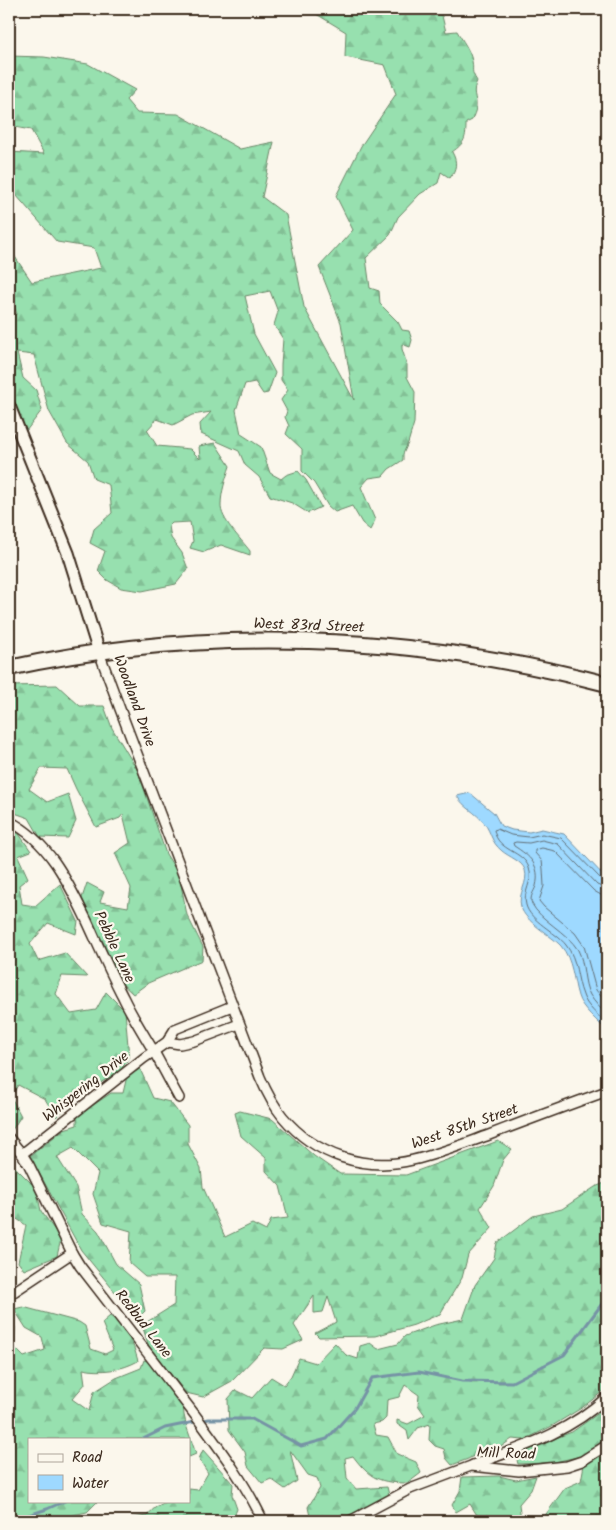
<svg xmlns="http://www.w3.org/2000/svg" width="616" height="1530" font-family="Kalam,sans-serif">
<defs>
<pattern id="forest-firs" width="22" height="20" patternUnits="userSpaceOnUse" patternTransform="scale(1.25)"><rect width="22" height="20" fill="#97e0af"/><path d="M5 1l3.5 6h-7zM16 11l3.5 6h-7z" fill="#83c096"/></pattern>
</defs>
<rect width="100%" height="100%" fill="#fbf7ec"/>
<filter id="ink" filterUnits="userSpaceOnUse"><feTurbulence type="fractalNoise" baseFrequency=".02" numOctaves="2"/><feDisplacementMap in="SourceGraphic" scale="10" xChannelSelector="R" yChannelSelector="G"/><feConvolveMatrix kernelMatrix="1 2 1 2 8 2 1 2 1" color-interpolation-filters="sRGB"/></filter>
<g filter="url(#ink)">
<!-- forest -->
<g fill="url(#forest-firs)" stroke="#698566">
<path d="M308 9H426L427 12 431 11 442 16 446 32 457 31C462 40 470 50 472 61 474 71 470 70 477 81 471 94 477 96 476 107 476 111 473 116 472 120L466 123C466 138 465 143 452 152 458 163 456 169 450 178L441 172 438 183 420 194 398 217 390 235 366 258 370 288 379 291 380 304 398 322 402 330 409 331 412 340 410 347 402 344V349L407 365V377L415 392 414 423 408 443 403 454V460L389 469 383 476 369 478 361 487 375 520 370 530 362 523 352 506 335 512 328 506 314 483 302 471V449L286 434 289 426 285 417 287 411 281 400 288 390 281 380V365L283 339 274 325 278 312 270 291 245 296 254 334 275 373 268 393 263 394 255 382 245 384 236 410 241 434 261 447 270 473 281 479 286 475 298 471 306 480 321 507 308 513 292 503 270 496 259 477 245 465 239 451 201 434 200 424 211 412 192 415 173 425 157 419 147 430 157 446 190 449 200 459 199 446 215 443 230 466C226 478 221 492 221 505 220 519 241 539 250 551V555L221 545 204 552 190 548 193 541 190 522 172 523 169 526 171 538 182 553 188 569 176 584 142 591 121 588 107 580 98 571 105 551 90 543 94 529 112 513 109 485 94 479 88 461 67 443 49 411 34 355 17 353 23 378 36 390 42 410 26 431 9 397V312L17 314 9 293V248L32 282 101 268 94 248 57 242 9 187V152L44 154 31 130 9 126V56L44 57 88 64 135 90 126 100 137 113 178 114 240 149 274 142 262 197 286 215 304 307 354 400 341 323 319 267 353 230 336 196 361 146 396 94 385 65 345 57 346 32Z"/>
<polygon points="57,685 80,706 104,706 112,728 138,771 166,854 179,875 187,915 203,947 202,960 148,983 133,994 118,980 100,938 82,898 87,883 104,892 100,902 128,907 131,888 115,853 130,843 123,814 120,818 96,827 76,789 67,769 41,768 29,789 47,802 68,794 76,821 68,838 40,837 29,818 9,811 9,686"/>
<polygon points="9,828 19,834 31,851 18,856 28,878 19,885 22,904 35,906 60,884 78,921 76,934 48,923 30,944 38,961 65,953 87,977 62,976 56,994 71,1014 96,1010 106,992 125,1011 129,1057 121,1070 78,1097 56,1117 45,1099 18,1085 11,1097 21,1116 12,1130 9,1127 9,1027 14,1021 9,1019"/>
<polygon points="140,1069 153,1098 170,1102 188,1125 188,1144 201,1169 203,1187 225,1237 252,1224 266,1231 271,1220 288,1218 280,1186 266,1171 266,1158 241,1136 235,1113 240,1111 272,1119 314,1156 340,1174 406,1175 498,1141 512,1149 503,1160 494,1186 480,1208 492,1228 468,1255 462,1278 440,1314 414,1325 375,1336 319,1337 315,1333 336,1322 328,1297 323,1312 314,1313 314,1296 294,1325 303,1340 283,1349 264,1348 232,1381 203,1397 186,1393 149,1347 142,1325 174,1305 175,1277 145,1277 129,1263 131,1231 103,1223 93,1194 98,1173 73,1148 57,1157 76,1187 82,1214 98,1231 116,1264 139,1284 145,1311 137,1319 81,1250 30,1156 64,1129 77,1125 77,1116 111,1093 123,1093 127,1076"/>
<polygon points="14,1166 36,1188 41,1211 61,1239 57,1256 24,1270 18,1262 26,1225 9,1214 9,1169"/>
<path d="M607 1182V1388L583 1407 552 1426 524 1440 512 1439 492 1453 481 1452 468 1459 452 1465 446 1458 444 1449 435 1446 429 1440 430 1424 418 1428 409 1440 407 1431 397 1424V1420L408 1424 425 1415 418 1405 419 1395 405 1385 399 1397 387 1400 386 1418 382 1422 373 1424 376 1435 388 1437 397 1454 416 1462 421 1473 408 1483C380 1483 370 1479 353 1456L345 1458 347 1478 356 1489 387 1487 389 1495 375 1506 365 1507 363 1511 349 1519 341 1514 339 1521H311L308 1507 320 1488 317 1478 308 1475 290 1450 297 1481 285 1489 271 1479 262 1483 248 1466 245 1452 229 1430 228 1399 236 1390 252 1398 271 1377 284 1385 291 1376 299 1358 316 1363 335 1343 346 1355 358 1359 360 1346 370 1343 378 1349 398 1344 405 1336 435 1325 463 1319 475 1285 494 1258 497 1243 533 1216 562 1209 595 1187Z"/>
<path d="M23 1307 79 1322 85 1326 91 1349 105 1354 113 1350 102 1323 110 1316C127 1326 133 1343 138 1361 122 1370 101 1373 83 1369L85 1384 72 1399 89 1411 94 1392 116 1378 141 1368 144 1360 151 1362 183 1404 184 1415 187 1428 196 1454 189 1457V1439H29V1501H98L87 1512 45 1521H9V1312L12 1313 15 1328 14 1347 24 1357 45 1350 42 1337 26 1328 14 1309Z"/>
<polygon points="607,1407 607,1438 586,1455 550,1463 518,1464 516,1456 534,1446 572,1432"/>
<polygon points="607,1449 607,1521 541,1521 565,1488 581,1481 584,1465"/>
<path d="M203 1450 233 1484 232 1495 237 1509 232 1521H128L133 1518 147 1516C160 1500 170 1501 189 1501V1489L198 1490 208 1473 199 1459Z"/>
<polygon points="499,1476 516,1480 536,1476 531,1490 519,1504 521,1521 484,1521 480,1520 470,1504 456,1512 452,1505 460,1491 462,1477"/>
</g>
<!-- water -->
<path fill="#9ed9ff" stroke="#7693a5" d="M470 793 494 813 501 826 512 830 529 832 542 829 564 834 607 879V1031C599 1022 581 1008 578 996 573 980 573 960 561 946 551 935 525 922 521 907 517 893 529 883 525 870 522 861 509 857 502 851 490 841 492 833 484 823 476 812 464 808 457 796Z"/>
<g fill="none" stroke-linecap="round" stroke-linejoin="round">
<!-- shore -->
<g stroke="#637078" stroke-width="1">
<path d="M607 882 602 880 561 838 542 834 529 837 511 835 497 829 494 830C498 852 523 850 529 868 534 881 522 892 526 905 530 921 556 932 566 945 578 960 576 978 583 995 586 1006 599 1016 607 1024"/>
<path d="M607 888 602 887 597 885 558 844 542 840 529 843 516 842 513 843 514 846C530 856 541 866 536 886 534 892 529 897 532 904 540 920 567 932 578 950 585 963 583 983 590 995 594 1002 601 1009 607 1015"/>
<polyline points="607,895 601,895 594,891 555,851 542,848 535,850 535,853 542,861 543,869 544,886 539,901 544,907 575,933 584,946 596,990 607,1004"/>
</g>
<!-- stream -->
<g stroke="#7693a5" stroke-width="3">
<polyline points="143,1439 165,1428 209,1419 252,1419 301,1446 327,1439 355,1408 372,1378 419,1372 462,1381 512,1382 564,1355 607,1297"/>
<polyline points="11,1521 47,1509 65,1501"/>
</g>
<defs>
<g id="minor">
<path d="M99 652 120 709 260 1077C266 1091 273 1105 283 1117 315 1155 364 1172 413 1160 439 1154 464 1144 489 1135 528 1120 568 1105 607 1091"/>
<path d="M9 821C49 841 68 882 87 921 99 947 110 972 123 997 132 1016 143 1033 153 1050 162 1066 170 1082 179 1098"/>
<polyline points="167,1042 180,1044 194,1041 239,1024"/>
<path d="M9 1138 22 1154 29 1165 72 1253 80 1266C119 1316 157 1365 195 1415 220 1449 245 1482 263 1521"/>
<polyline points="22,1154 144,1058 167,1042 175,1029 232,1006"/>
<polyline points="9,1295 72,1253"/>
<path d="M473 1465C522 1447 567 1434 607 1397"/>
<polyline points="350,1521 410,1489 471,1466 519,1471 567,1466 582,1461 607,1445"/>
</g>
<polyline id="tertiary" points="9,406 68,553 99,652"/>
<path id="secondary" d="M9 668C205 625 414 634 607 684"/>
</defs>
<!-- minor casing -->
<use href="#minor" stroke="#3b2a1e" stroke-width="12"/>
<!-- tertiary casing -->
<use href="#tertiary" stroke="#3b2a1e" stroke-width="15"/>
<!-- secondary casing -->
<use href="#secondary" stroke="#3b2a1e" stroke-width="18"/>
<!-- minor -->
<use href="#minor" stroke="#fbf7ec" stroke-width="9"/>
<!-- tertiary -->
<use href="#tertiary" stroke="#fbf7ec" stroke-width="11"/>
<!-- secondary -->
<use href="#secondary" stroke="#fbf7ec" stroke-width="14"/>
</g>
</g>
<g text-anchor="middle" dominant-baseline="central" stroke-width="4.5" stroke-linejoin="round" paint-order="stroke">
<!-- street labels -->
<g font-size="15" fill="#3b2a1e" stroke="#fbf7ec">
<text transform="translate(309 626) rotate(2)">West 83rd Street</text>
<text transform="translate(134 701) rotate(70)">Woodland Drive</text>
<text transform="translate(114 947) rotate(65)">Pebble Lane</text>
<text transform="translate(86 1087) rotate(-38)">Whispering Drive</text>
<text transform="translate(465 1127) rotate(-19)">West 85th Street</text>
<text transform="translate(143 1324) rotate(52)">Redbud Lane</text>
<text transform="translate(506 1454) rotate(2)">Mill Road</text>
</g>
</g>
<!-- margin -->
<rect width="616" height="1530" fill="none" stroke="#fbf7ec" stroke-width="30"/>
<rect x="15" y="15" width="586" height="1500" fill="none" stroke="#3b2a1e" stroke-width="2" filter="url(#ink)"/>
<!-- legend -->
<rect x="28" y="1438" width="162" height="65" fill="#fbf7ec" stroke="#aea59a"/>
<rect x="38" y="1454" width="25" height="8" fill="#fbf7ec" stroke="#aea59a"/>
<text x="72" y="1462" font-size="15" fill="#3b2a1e">Road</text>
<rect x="38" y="1475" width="25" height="15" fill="#9ed9ff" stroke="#aea59a"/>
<text x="72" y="1488" font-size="15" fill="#3b2a1e">Water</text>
</svg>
